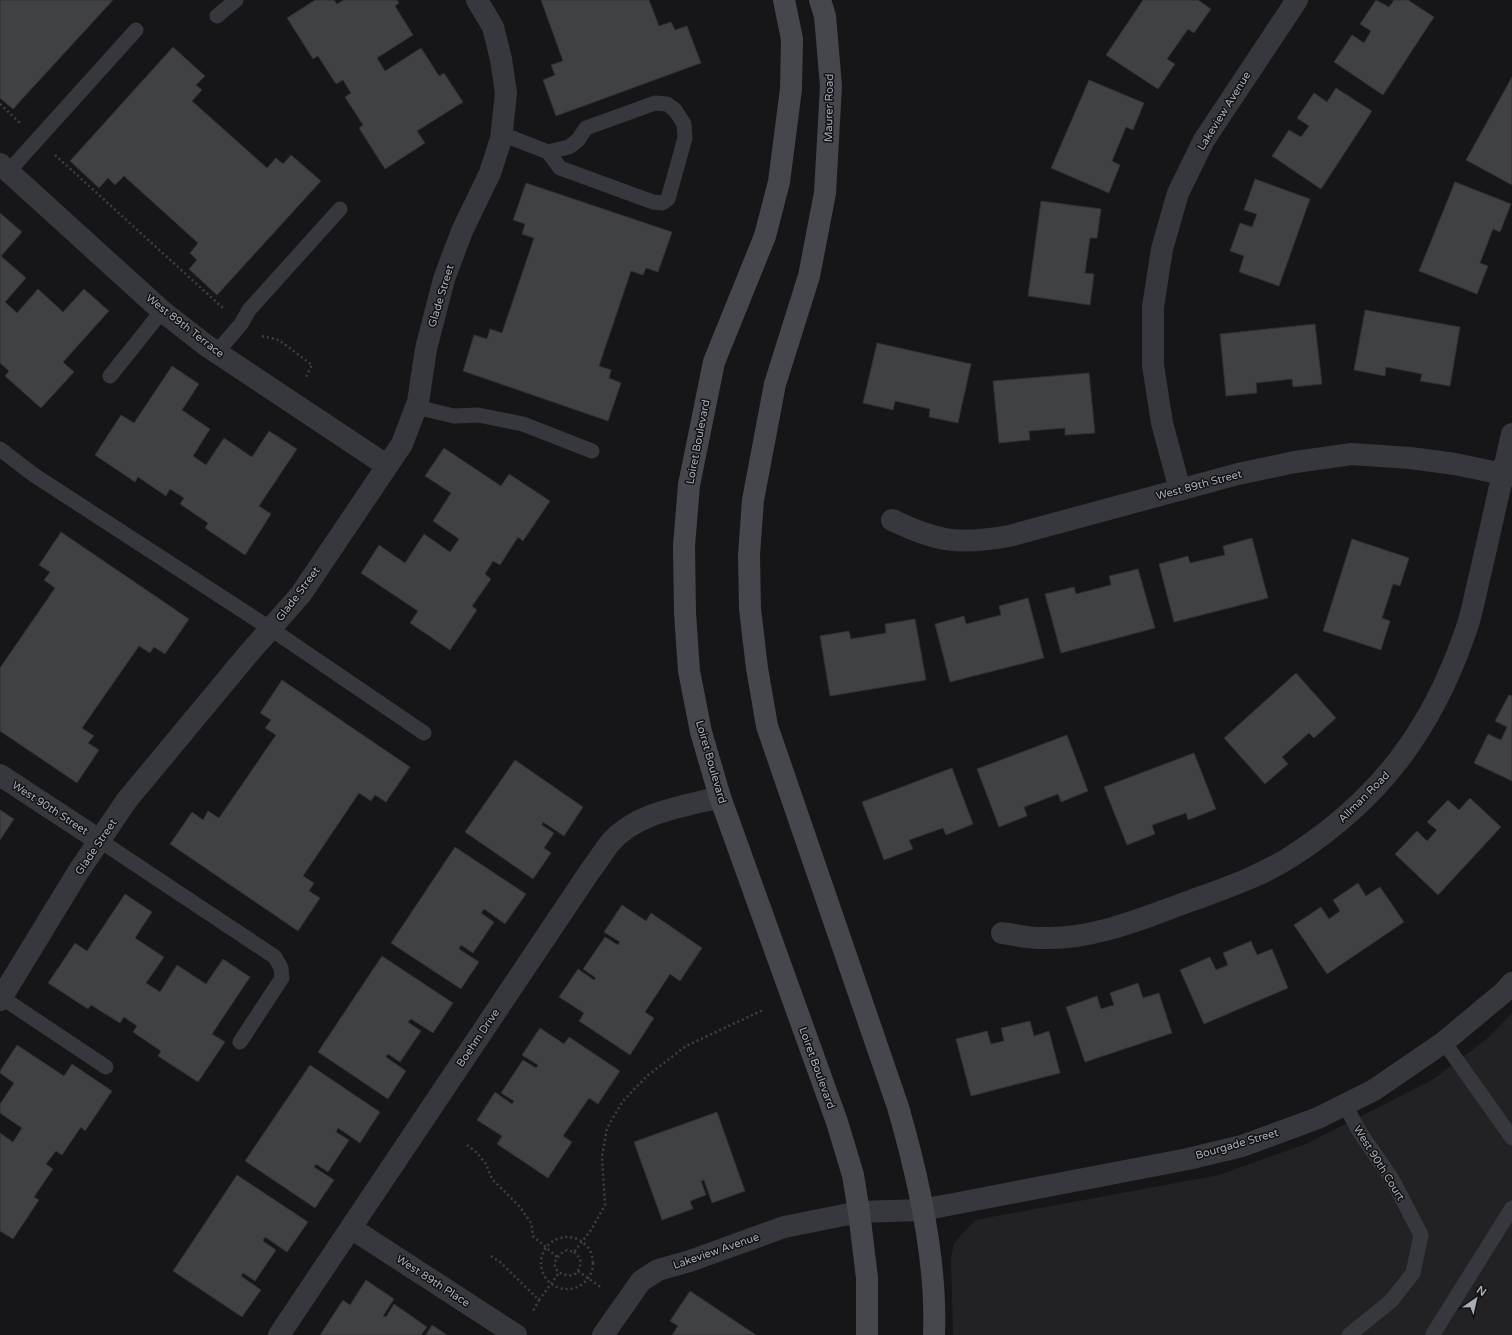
<svg xmlns="http://www.w3.org/2000/svg" width="1512" height="1335" font-family="'Varela Round',sans-serif">
<rect width="100%" height="100%" fill="#161618"/>
<!-- built -->
<polygon fill="#222225" points="1512,1013 1512,1335 953,1335 951,1258 954,1243 975,1220 1219,1175 1306,1144 1432,1080 1488,1038"/>
<!-- building -->
<g fill="#404145" stroke="#303034">
<polygon points="0,0 113,0 13,109 0,98"/>
<polygon points="315,0 334,0 337,4 344,0 397,0 399,3 395,6 413,35 377,58 385,71 421,48 439,76 444,73 463,102 417,131 425,143 385,169 359,128 363,125 345,97 351,93 343,80 336,84 318,56 313,59 287,18"/>
<polygon points="541,0 649,0 659,26 671,22 675,30 687,26 701,63 556,116 543,80 555,75 551,65 563,61"/>
<polygon points="1143,0 1198,0 1211,9 1194,33 1188,29 1167,59 1175,64 1158,89 1106,55"/>
<polygon points="1376,0 1389,7 1394,0 1408,0 1434,17 1383,95 1334,62 1352,35 1364,43 1371,31 1360,24"/>
<polygon points="173,47 205,76 196,85 202,90 192,101 267,168 276,158 283,164 291,155 321,181 217,295 189,269 197,260 190,253 198,243 124,176 115,185 108,178 99,188 70,161"/>
<polygon points="1512,77 1512,185 1466,160"/>
<polygon points="1089,80 1144,103 1133,130 1126,127 1112,161 1120,165 1109,193 1051,168"/>
<polygon points="1336,88 1372,111 1321,189 1272,156 1289,130 1301,137 1309,126 1297,118 1314,93 1327,102"/>
<polygon points="1255,179 1310,199 1279,286 1239,272 1244,256 1230,251 1240,223 1252,227 1257,214 1244,210"/>
<polygon points="1455,182 1511,204 1500,232 1493,229 1480,263 1488,266 1477,294 1419,271"/>
<polygon points="526,183 672,232 658,272 646,268 643,275 631,271 599,366 611,370 609,378 621,383 608,421 463,371 474,335 487,339 490,329 502,333 534,238 522,234 525,224 513,220"/>
<polygon points="1041,201 1101,209 1097,238 1090,238 1085,273 1094,274 1090,305 1028,296"/>
<polygon points="0,213 22,232 1,256 26,278 5,302 17,313 38,289 63,312 84,289 109,311 63,362 74,372 41,408 5,376 9,371 0,363"/>
<polygon points="1365,310 1460,327 1450,386 1420,381 1422,374 1386,367 1385,376 1354,370"/>
<polygon points="1315,324 1322,384 1293,387 1292,379 1256,383 1257,393 1226,396 1220,334"/>
<polygon points="877,343 971,364 958,423 929,417 930,409 895,401 893,410 863,403"/>
<polygon points="172,366 199,384 182,410 210,429 193,456 206,465 224,438 252,457 269,431 297,449 259,506 271,514 245,555 205,528 208,523 180,504 184,498 170,489 166,496 138,477 135,482 95,455 121,415 134,423"/>
<polygon points="1089,373 1095,433 1065,435 1065,428 1029,431 1030,440 999,443 993,381"/>
<polygon points="444,448 501,486 509,474 550,501 523,541 518,537 500,565 493,561 485,574 491,579 472,606 477,610 450,650 410,623 418,611 361,573 379,545 405,563 424,534 450,552 459,539 433,521 451,493 425,476"/>
<polygon points="61,532 189,619 165,654 154,647 150,653 139,646 82,728 94,736 88,743 99,750 77,783 0,731 0,668 55,588 44,580 50,572 39,565"/>
<polygon points="1252,538 1268,598 1174,622 1159,564 1188,556 1190,563 1225,555 1223,546"/>
<polygon points="1352,539 1409,558 1400,586 1393,584 1382,618 1390,621 1381,650 1323,631"/>
<polygon points="1138,569 1155,628 1061,653 1045,594 1074,587 1076,594 1111,585 1109,576"/>
<polygon points="1028,598 1044,658 950,682 935,624 964,616 966,624 1001,615 999,606"/>
<polygon points="915,619 926,680 830,696 820,636 849,631 851,639 886,633 885,624"/>
<polygon points="1296,673 1336,718 1314,738 1309,733 1282,757 1288,764 1265,784 1224,738"/>
<polygon points="282,680 410,767 386,802 375,795 371,801 359,793 303,876 314,883 309,891 320,898 298,931 170,844 192,812 203,820 208,811 219,818 276,735 265,728 271,720 260,713"/>
<polygon points="1509,695 1512,696 1512,781 1474,763 1488,734 1501,740 1507,727 1495,721"/>
<polygon points="1067,735 1088,791 1061,802 1058,794 1024,807 1027,816 999,827 977,769"/>
<polygon points="1194,753 1216,809 1188,820 1186,813 1152,825 1155,834 1127,845 1104,787"/>
<polygon points="515,760 583,807 564,836 543,822 542,825 554,833 544,848 551,853 533,879 465,832"/>
<polygon points="952,768 973,824 946,835 943,828 909,840 913,849 884,860 862,802"/>
<polygon points="1470,798 1501,827 1438,895 1395,854 1417,831 1427,841 1437,830 1427,822 1448,800 1459,810"/>
<polygon points="0,810 14,819 0,840"/>
<polygon points="455,847 526,894 505,924 484,909 481,913 494,922 473,953 461,945 459,949 479,962 461,989 391,943"/>
<polygon points="1358,883 1366,896 1380,887 1404,922 1327,974 1294,925 1321,907 1329,919 1340,911 1333,900"/>
<polygon points="125,894 152,912 135,938 164,957 146,983 160,992 177,965 206,984 223,959 250,977 212,1034 225,1042 198,1082 158,1056 161,1051 133,1032 137,1026 124,1017 120,1023 91,1005 88,1009 48,983 75,943 87,951"/>
<polygon points="622,905 646,921 651,913 702,948 680,981 670,974 645,1012 654,1018 630,1055 579,1021 584,1013 559,997 578,969 594,980 596,978 583,969 605,937 618,945 620,942 604,932"/>
<polygon points="1251,941 1257,955 1272,949 1288,988 1204,1024 1180,970 1210,957 1216,970 1228,965 1223,953"/>
<polygon points="382,956 453,1003 433,1033 411,1019 408,1022 421,1031 400,1062 388,1054 386,1057 406,1071 388,1099 318,1052"/>
<polygon points="1138,983 1143,998 1159,993 1172,1033 1085,1062 1066,1007 1097,996 1101,1009 1114,1005 1110,993"/>
<polygon points="1030,1021 1034,1036 1049,1031 1060,1073 971,1096 956,1039 987,1031 991,1044 1004,1041 1001,1028"/>
<polygon points="540,1028 564,1044 569,1037 620,1071 598,1104 589,1098 563,1136 572,1142 548,1178 497,1144 502,1136 477,1120 495,1092 512,1104 514,1101 501,1093 523,1060 536,1068 538,1065 522,1055"/>
<polygon points="17,1045 64,1076 72,1064 112,1091 85,1131 81,1127 62,1155 56,1151 46,1164 53,1169 34,1197 39,1200 13,1239 0,1231 0,1133 13,1142 22,1128 0,1113 0,1104 14,1083 0,1073 0,1071"/>
<polygon points="310,1065 380,1112 360,1143 338,1128 336,1132 349,1140 328,1172 316,1164 314,1167 334,1180 315,1208 245,1161"/>
<polygon points="717,1112 745,1191 712,1203 704,1180 701,1181 706,1195 690,1201 693,1209 662,1220 634,1142"/>
<polygon points="237,1175 308,1222 287,1252 265,1237 263,1241 276,1250 255,1281 243,1273 241,1276 261,1290 242,1317 173,1271"/>
<polygon points="366,1280 394,1299 383,1316 386,1317 394,1304 427,1327 421,1335 320,1335 343,1300 350,1305"/>
<polygon points="690,1291 756,1335 672,1335 678,1326 670,1321"/>
<polygon points="432,1325 447,1335 426,1335"/>
</g>
<g fill="none" stroke-linecap="round" stroke-linejoin="round">
<!-- path -->
<g stroke="#3d3f44" stroke-width="2.5" stroke-dasharray="2 3" stroke-linecap="butt">
<polyline points="0,104 20,123"/>
<polyline points="55,155 223,308"/>
<polyline points="262,336 279,340 312,365 305,379"/>
<polyline points="467,1145 476,1152 486,1164 492,1179 520,1207 531,1223 533,1236 557,1257"/>
<circle cx="567" cy="1263" r="26"/>
<path d="M574 1252 580 1258C581 1266 580 1269 574 1275 553 1277 547 1260 567 1250L574 1252 591 1230 605 1205 602 1157 607 1128 623 1101 647 1076 686 1046 763 1010"/>
<polyline points="491,1256 500,1262 539,1300 532,1313"/>
<polyline points="578,1271 602,1288"/>
<polyline points="539,1300 559,1273"/>
</g>
<!-- lane -->
<g stroke="#37383d" stroke-width="15">
<polyline points="217,16 236,0"/>
<polyline points="502,134 548,152 560,168 653,202 662,203 668,199 685,138 684,124 675,110 667,104 655,103 586,128 578,140 569,147 548,152"/>
<polyline points="8,172 136,30"/>
<polyline points="217,352 241,324 249,310 340,209"/>
<polyline points="110,376 162,311"/>
<polyline points="416,407 454,416 478,415 523,424 592,451"/>
<polyline points="0,449 34,475 271,629 424,733"/>
<polyline points="99,840 275,957 281,968 282,978 240,1042"/>
<polyline points="1,997 106,1067"/>
<polyline points="1444,1042 1512,1138"/>
<polyline points="1345,1105 1359,1131 1392,1179 1421,1235 1413,1273 1391,1301 1349,1335"/>
<polyline points="1433,1334 1512,1208"/>
</g>
<!-- street -->
<g stroke="#37383d" stroke-width="22">
<polyline points="0,164 162,311 207,346 386,465"/>
<polyline points="1180,490 1162,423 1153,365 1153,307 1162,249 1178,193 1204,140 1297,0"/>
<path d="M892 520C938 542 959 545 1009 536L1238 474 1295 462 1352 454 1410 458 1455 464 1512 476"/>
<polyline points="0,775 99,840"/>
<path d="M1002 933C1015 935 1029 938 1042 938 1094 940 1145 917 1193 900 1226 888 1261 876 1292 856 1379 800 1431 731 1465 633 1472 615 1475 594 1480 575 1491 528 1501 481 1512 434"/>
<polyline points="0,1000 78,872 127,800 249,653 301,594 402,444 418,402 426,349 444,279 462,231 490,173 501,139 506,93 501,59 493,27 477,0"/>
<polyline points="351,1228 516,1335"/>
<path d="M279 1335 590 871C597 862 603 852 610 843 637 812 682 807 720 797"/>
<polyline points="603,1335 641,1281 658,1270 690,1261 784,1227 859,1212 922,1210 1188,1159 1242,1146 1318,1118 1374,1090 1444,1042 1504,992 1512,983"/>
</g>
<!-- secondary -->
<g stroke="#45474d" stroke-width="22">
<polyline points="784,0 792,39 791,89 779,182 765,236 714,362 689,485 684,546 685,613 689,671 701,732 720,797 837,1122 853,1175 859,1212 867,1278 867,1335"/>
<path d="M820 0 825 16 831 86 825 193 809 276 775 384 753 500 749 555 750 609 757 668 767 726 898 1107C918 1176 937 1263 934 1335"/>
</g>
</g>
<g text-anchor="middle" dominant-baseline="central" stroke-width="3" stroke-linejoin="round" paint-order="stroke">
<!-- street labels -->
<g font-size="11" fill="#a8adb8" stroke="#111113">
<text transform="translate(829 108) rotate(-89)">Maurer Road</text>
<text transform="translate(1224 111) rotate(-58)">Lakeview Avenue</text>
<text transform="translate(441 296) rotate(-73)">Glade Street</text>
<text transform="translate(185 326) rotate(38)">West 89th Terrace</text>
<text transform="translate(698 442) rotate(-79)">Loiret Boulevard</text>
<text transform="translate(1199 485) rotate(-15)">West 89th Street</text>
<text transform="translate(298 594) rotate(-53)">Glade Street</text>
<text transform="translate(711 762) rotate(74)">Loiret Boulevard</text>
<text transform="translate(1364 797) rotate(-45)">Allman Road</text>
<text transform="translate(50 808) rotate(33)">West 90th Street</text>
<text transform="translate(96 847) rotate(-56)">Glade Street</text>
<text transform="translate(478 1038) rotate(-56)">Boehm Drive</text>
<text transform="translate(817 1068) rotate(70)">Loiret Boulevard</text>
<text transform="translate(1237 1144) rotate(-16)">Bourgade Street</text>
<text transform="translate(1379 1163) rotate(58)">West 90th Court</text>
<text transform="translate(716 1251) rotate(-19)">Lakeview Avenue</text>
<text transform="translate(433 1281) rotate(33)">West 89th Place</text>
</g>
</g>
<!-- north arrow -->
<g transform="translate(1476 1299) rotate(34)" stroke="#111113" stroke-width="3" paint-order="stroke">
<path d="M0-3L7 15L0 10L-7 15Z" fill="#a8adb8"/>
<text y="-6" font-size="11" font-weight="bold" text-anchor="middle" fill="#a8adb8">N</text>
</g>
</svg>
